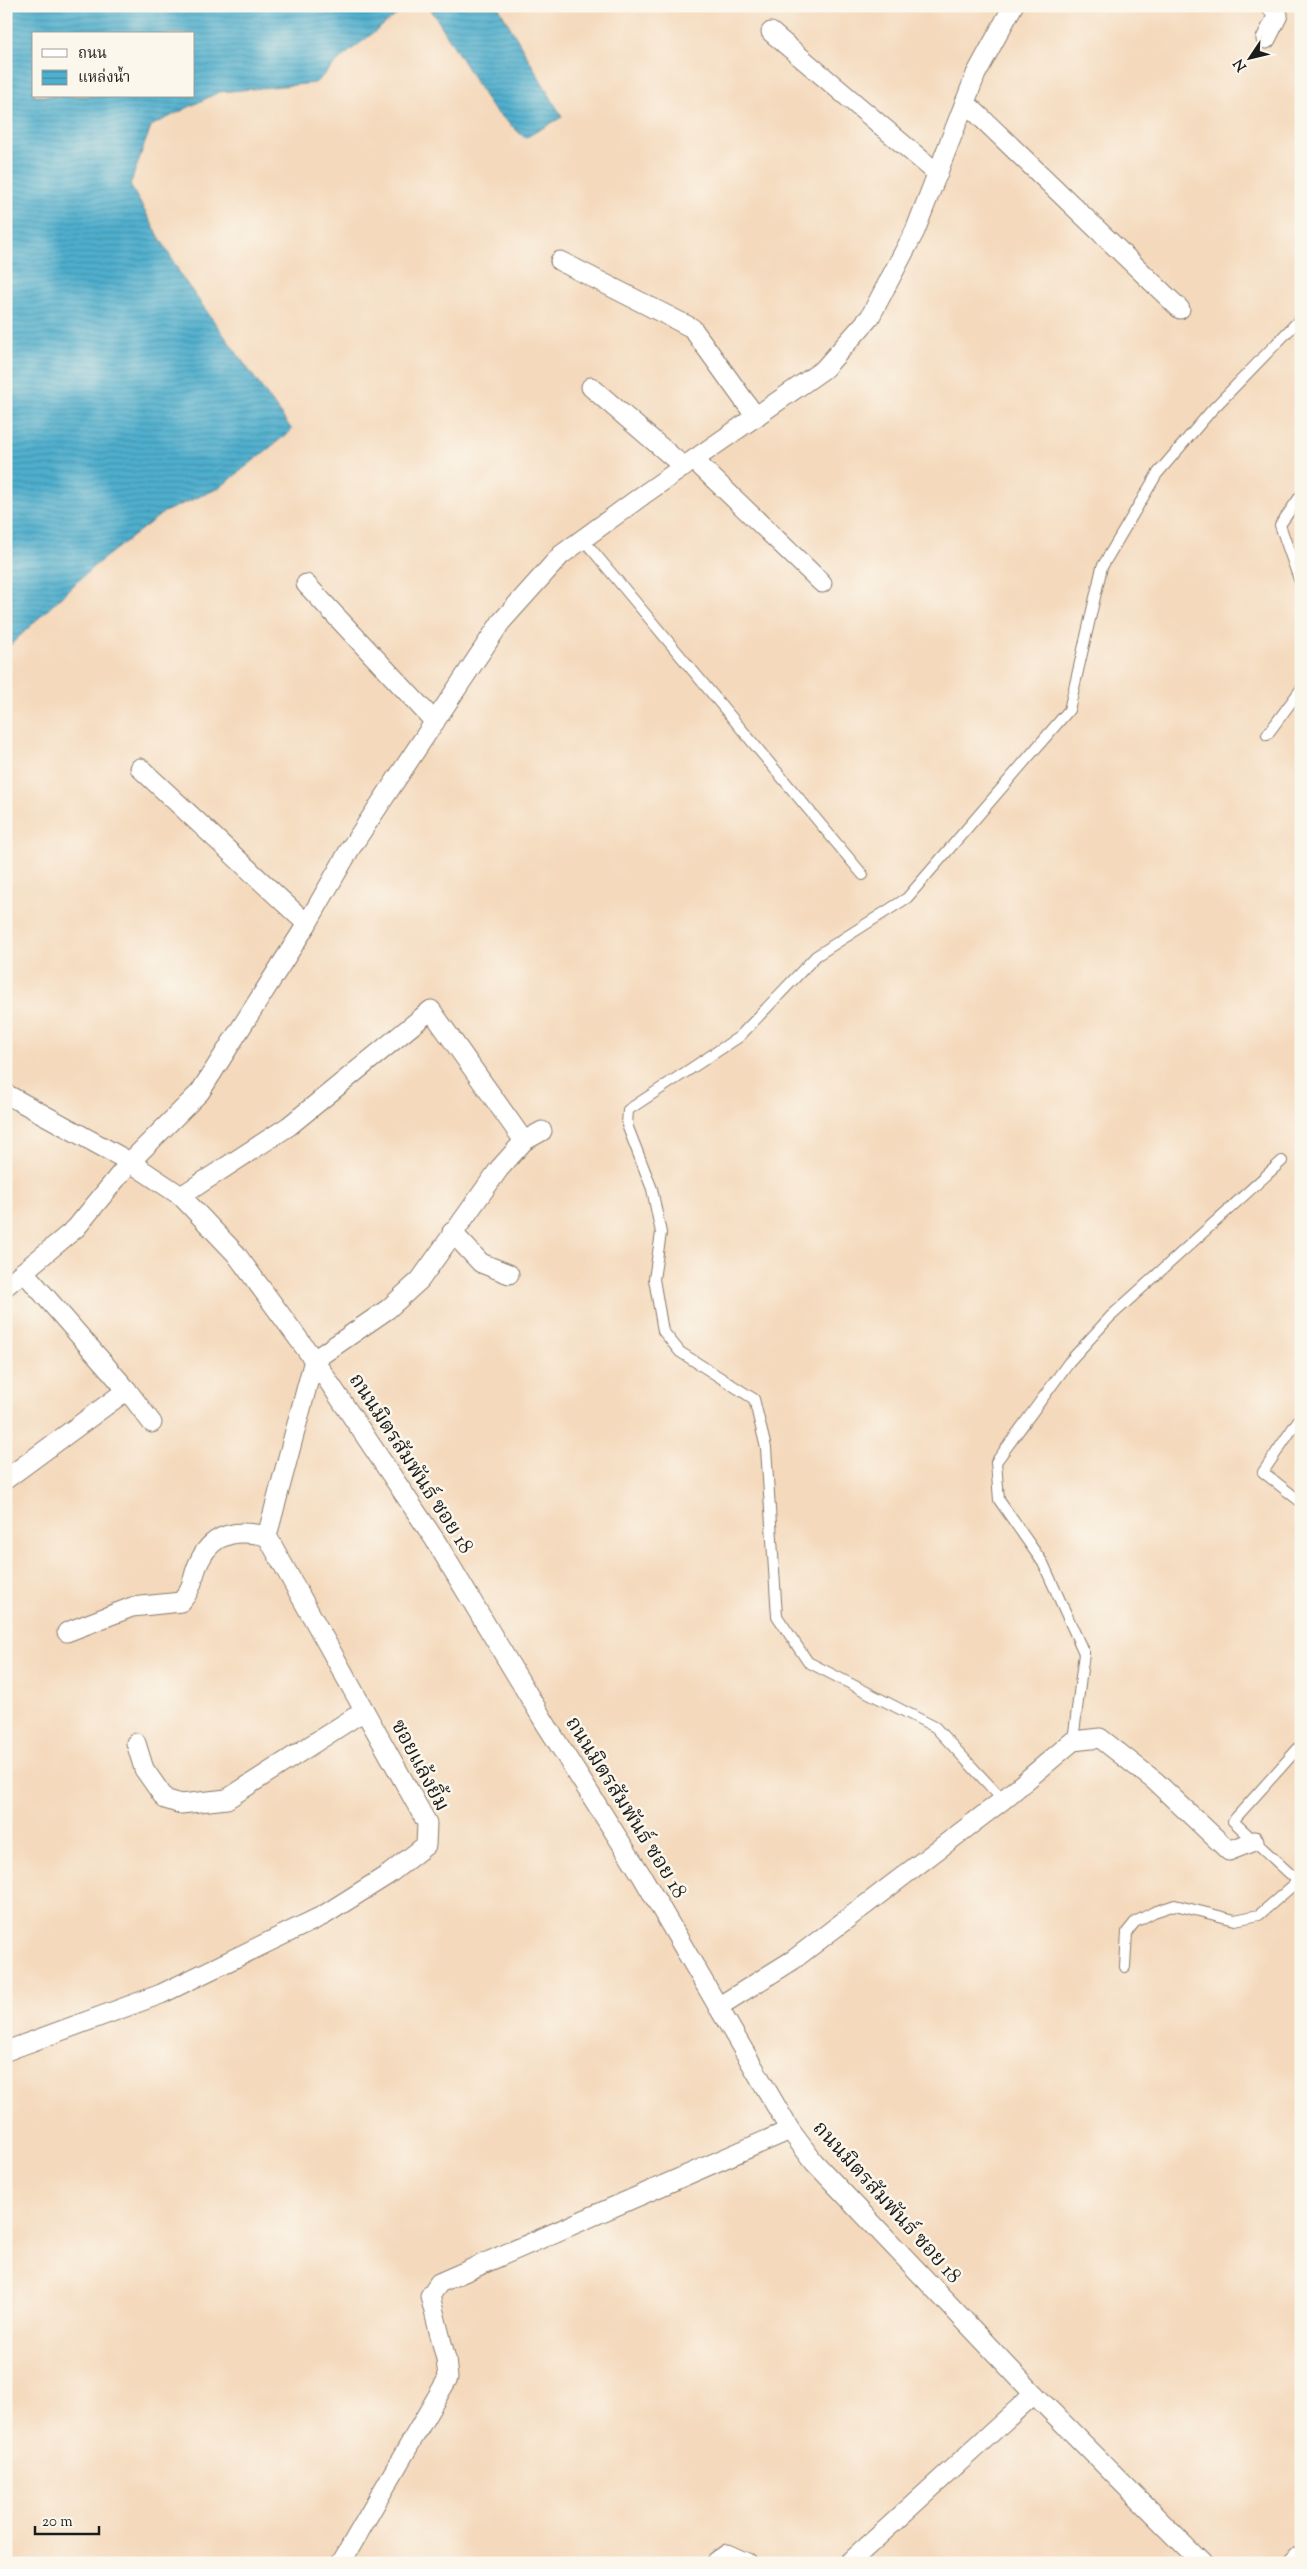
<svg xmlns="http://www.w3.org/2000/svg" width="1307" height="2569" font-family="'Sorts Mill Goudy','Noto Serif Thai',serif">
<defs>
<pattern id="water-rules" width="6" height="5" patternUnits="userSpaceOnUse" patternTransform="scale(1.25)"><rect width="6" height="5" fill="#4fafce"/><path d="M0 2.5h6" fill="none" stroke="#418ea6"/></pattern>
</defs>
<rect width="100%" height="100%" fill="#fbf7ec"/>
<filter id="ink" filterUnits="userSpaceOnUse"><feTurbulence type="fractalNoise" baseFrequency=".02" numOctaves="2"/><feDisplacementMap in="SourceGraphic" scale="10" xChannelSelector="R" yChannelSelector="G"/><feConvolveMatrix kernelMatrix="1 2 1 2 8 2 1 2 1" color-interpolation-filters="sRGB"/></filter>
<filter id="wash" filterUnits="userSpaceOnUse"><feTurbulence type="fractalNoise" baseFrequency=".0096" numOctaves="4" result="noise"/><feDisplacementMap in="SourceGraphic" scale="20" xChannelSelector="R" yChannelSelector="G"/><feGaussianBlur stdDeviation="1.12" result="paint"/><feColorMatrix in="noise" values="0 0 0 0 0 0 0 0 0 0 0 0 0 0 0 0 0 1.4 0 .05"/><feComposite in="paint" operator="in"/></filter>
<g filter="url(#wash)">
<rect width="100%" height="100%" fill="#f4d9bc"/>
<!-- water -->
<g fill="url(#water-rules)" stroke="#366675" fill-rule="evenodd">
<path d="M6 6H408L346 54 315 83 219 92 151 126 130 185 182 277 292 430 219 488 164 512 94 566 6 649ZM34 34H194V96H34Z"/>
<polygon points="429,6 498,6 562,117 525,138 491,107"/>
</g>
</g>
<g filter="url(#ink)">
<g fill="none" stroke-linecap="round" stroke-linejoin="round">
<defs>
<g id="lane">
<polyline points="1301,495 1280,525 1301,585"/>
<polyline points="583,539 863,875"/>
<polyline points="1267,735 1301,689"/>
<polyline points="1301,1416 1263,1472 1301,1502"/>
<polyline points="1073,1741 1084,1653 1043,1563 999,1500 996,1462 1069,1362 1110,1317 1282,1161"/>
<polyline points="1301,1745 1233,1821 1301,1884"/>
<polyline points="1003,1800 935,1727 808,1662 777,1616 766,1448 754,1399 680,1352 663,1331 654,1279 661,1233 652,1189 627,1125 628,1110 739,1037 816,956 907,898 1069,710 1102,567 1157,474 1211,411 1301,318"/>
<polyline points="1125,1967 1127,1932 1135,1922 1154,1912 1175,1905 1235,1920 1259,1915 1298,1881"/>
</g>
<g id="street">
<polyline points="771,32 938,174"/>
<polyline points="1266,39 1278,15 1271,6"/>
<polyline points="965,102 1180,309"/>
<polyline points="560,261 692,328 756,417"/>
<polyline points="591,387 684,467"/>
<polyline points="694,460 822,583"/>
<polyline points="306,584 435,722"/>
<polyline points="140,768 307,924"/>
<polyline points="6,1094 130,1162 181,1196 236,1254 314,1360 435,1540 547,1726 642,1876 790,2130 814,2162 1034,2394 1202,2563"/>
<polyline points="181,1196 289,1126 431,1010 524,1141"/>
<polyline points="452,1232 481,1263 509,1274"/>
<polyline points="24,1272 127,1390 152,1423"/>
<polyline points="6,1286 76,1228 130,1162 200,1092 307,924 350,849 501,622 561,555 643,495 824,369 870,317 915,231 976,74 1013,6"/>
<polyline points="6,1479 127,1390"/>
<path d="M67 1632 132 1607 181 1602C196 1584 191 1577 200 1560 214 1531 240 1530 267 1536"/>
<polyline points="136,1743 144,1769 165,1799 181,1804 227,1799 364,1711"/>
<polyline points="718,2007 793,1960 1003,1800 1073,1741 1100,1738 1155,1781 1229,1851 1254,1841"/>
<polyline points="6,2051 161,1994 324,1915 389,1874 426,1845 427,1823 267,1536 314,1360 388,1309 420,1280 499,1169 524,1141 542,1131"/>
<polyline points="341,2563 448,2378 446,2359 430,2296 439,2283 790,2130"/>
<polyline points="715,2563 727,2554 747,2563"/>
<polyline points="849,2563 1034,2394"/>
<polyline points="1292,2563 1301,2555"/>
</g>
</defs>
<!-- lane casing -->
<use href="#lane" stroke="#887a6c" stroke-width="12"/>
<!-- street casing -->
<use href="#street" stroke="#887a6c" stroke-width="21"/>
<!-- lane -->
<use href="#lane" stroke="#fff" stroke-width="10"/>
<!-- street -->
<use href="#street" stroke="#fff" stroke-width="19"/>
</g>
</g>
<g text-anchor="middle" dominant-baseline="central" stroke-width="5" stroke-linejoin="round" paint-order="stroke">
<!-- street labels -->
<g font-size="21" fill="#1c1c1c" stroke="#fbf7ec">
<text transform="translate(410 1464) rotate(57)">ถนนมิตรสัมพันธ์ ซอย 18</text>
<text transform="translate(419 1766) rotate(62)">ซอยแล้งยิ้ม</text>
<text transform="translate(625 1808) rotate(58)">ถนนมิตรสัมพันธ์ ซอย 18</text>
<text transform="translate(886 2203) rotate(48)">ถนนมิตรสัมพันธ์ ซอย 18</text>
</g>
</g>
<!-- margin -->
<rect width="1307" height="2569" fill="none" stroke="#fbf7ec" stroke-width="25"/>
<!-- legend -->
<rect x="32" y="32" width="162" height="65" fill="#fbf7ec" stroke="#a29f99"/>
<rect x="42" y="49" width="25" height="8" fill="#ffffff" stroke="#a29f99"/>
<text x="78" y="58" font-size="15" fill="#1c1c1c">ถนน</text>
<rect x="42" y="70" width="25" height="15" fill="url(#water-rules)" stroke="#a29f99"/>
<text x="78" y="82" font-size="15" fill="#1c1c1c">แหล่งน้ำ</text>
<!-- north arrow -->
<g transform="translate(1250 58) rotate(235)" stroke="#fbf7ec" stroke-width="4" paint-order="stroke">
<path d="M0-4L9 19L0 12L-9 19Z" fill="#1c1c1c"/>
<text y="-8" font-size="14" font-weight="bold" text-anchor="middle" fill="#1c1c1c">N</text>
</g>
<!-- scale -->
<path d="M35 2526v8h64v-8" fill="none" stroke="#1c1c1c" stroke-width="2.5"/>
<text x="42" y="2526" font-size="15" fill="#1c1c1c" stroke="#fbf7ec" stroke-width="4" paint-order="stroke">20 m</text>
</svg>
